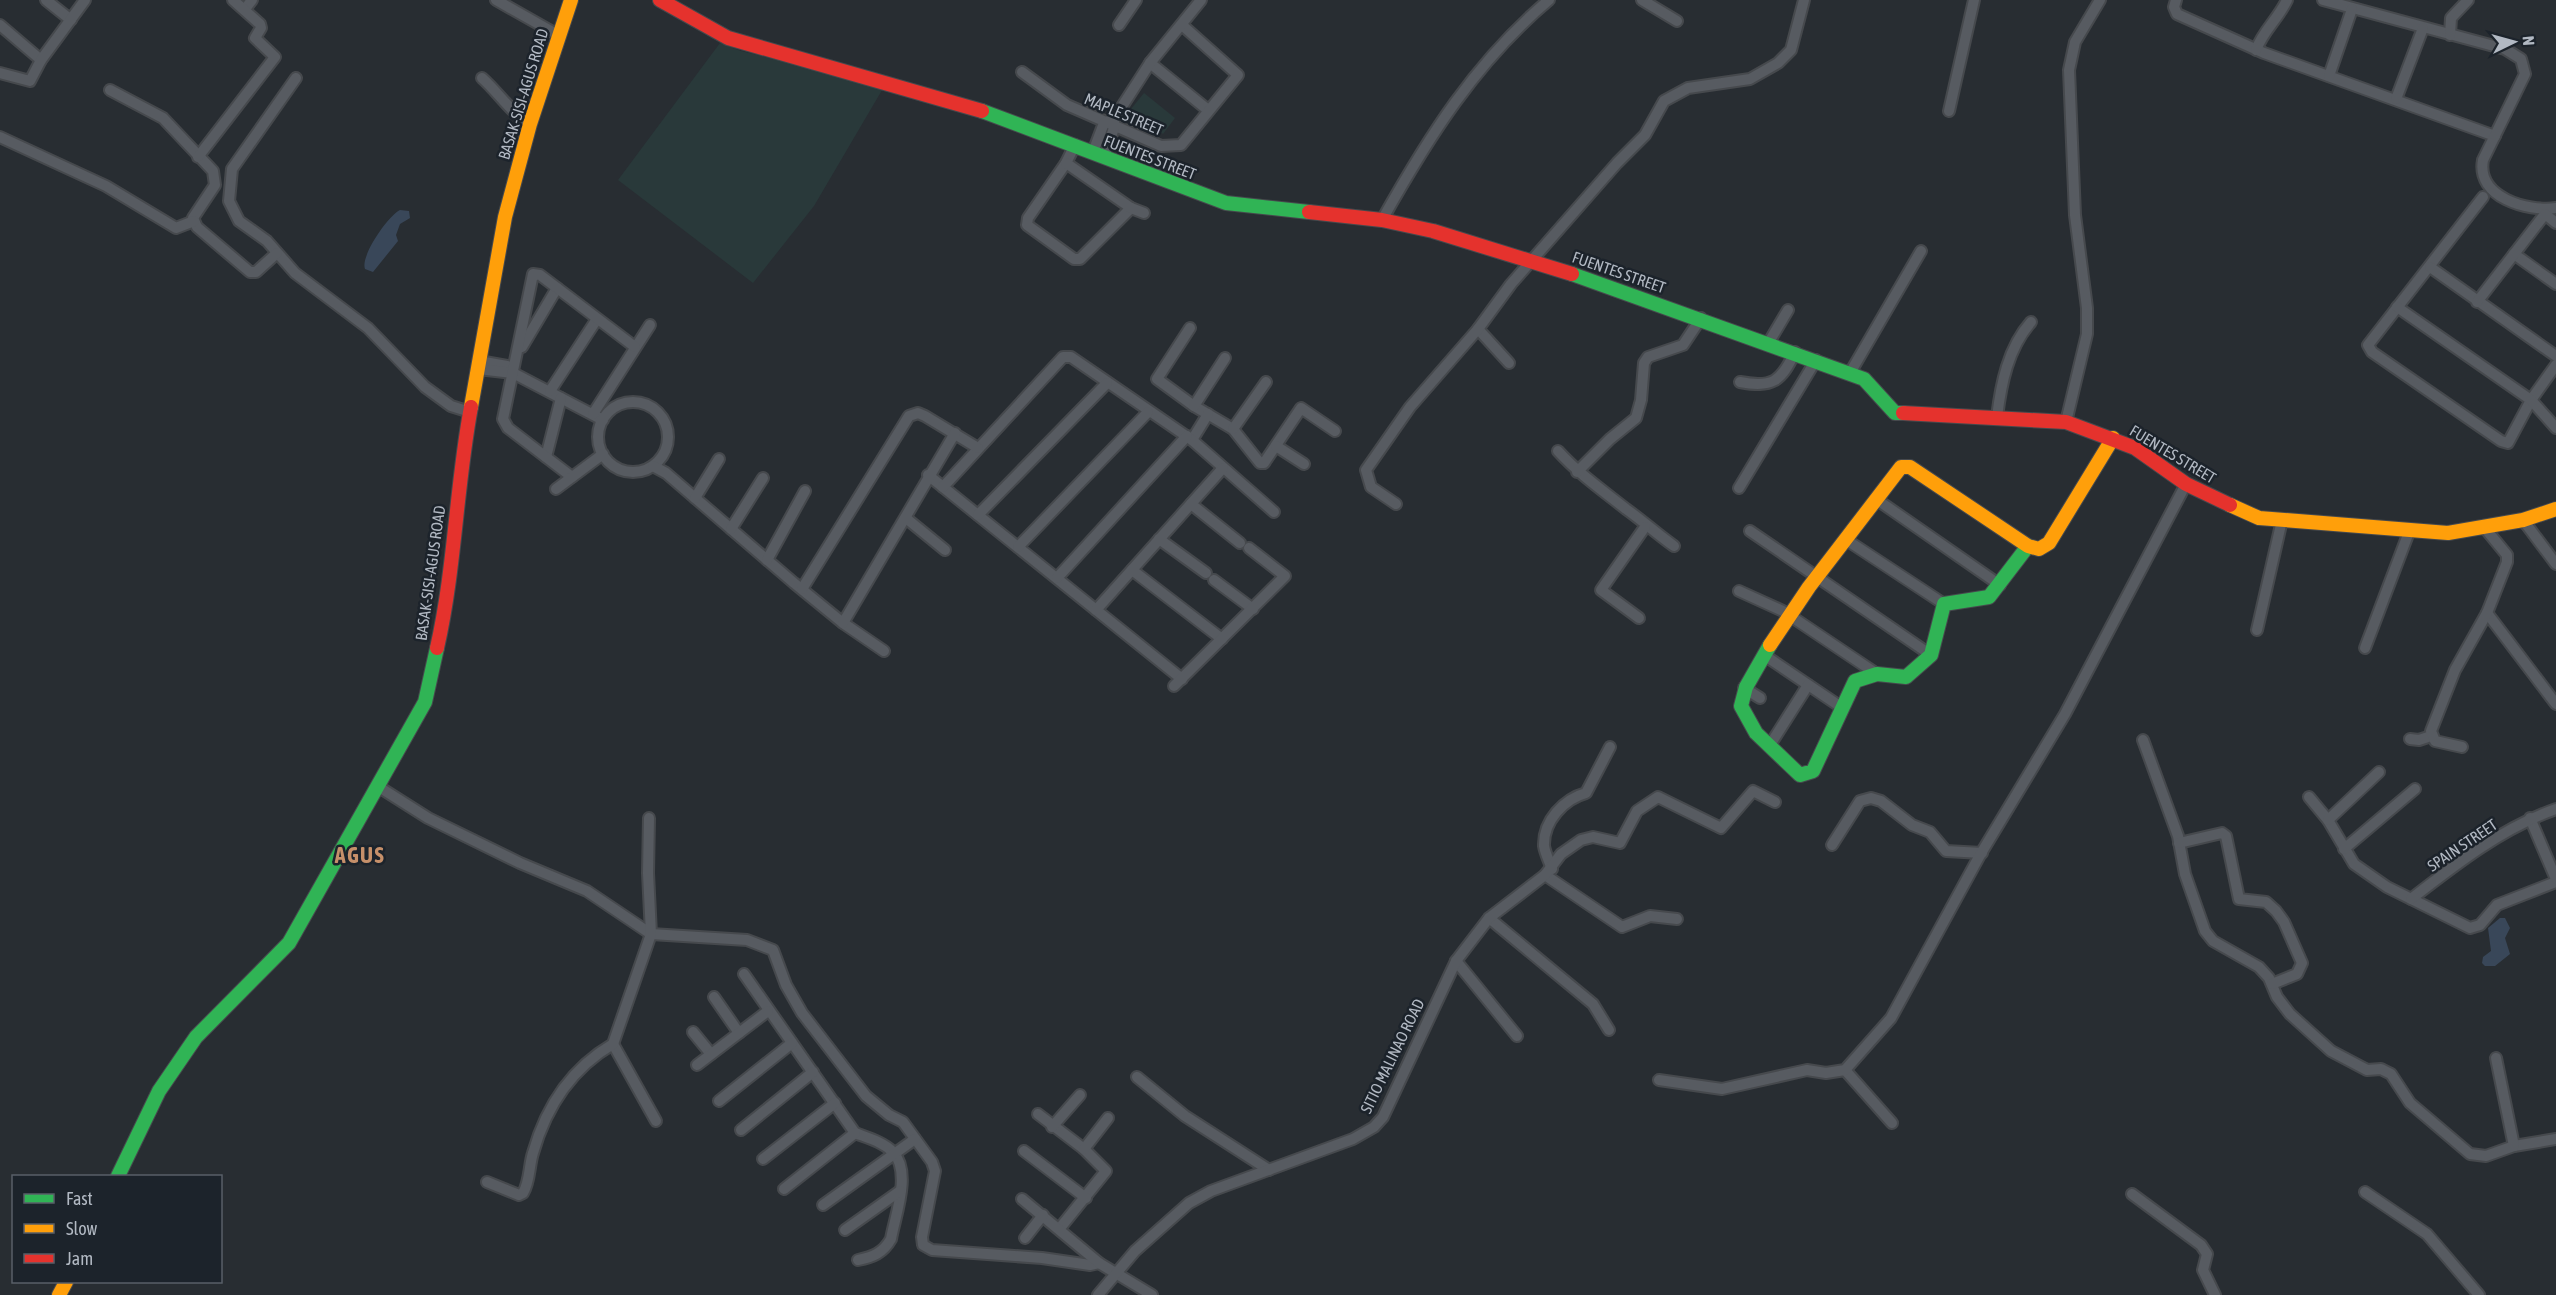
<svg xmlns="http://www.w3.org/2000/svg" width="2556" height="1295" font-family="'Asap Condensed',sans-serif">
<rect width="100%" height="100%" fill="#282d32"/>
<!-- green -->
<g fill="#29393a">
<polygon points="720,43 741,51 885,85 814,206 753,283 618,180"/>
<polygon points="1144,93 1175,118 1163,134 1131,109"/>
</g>
<!-- water -->
<g fill="#394759">
<path d="M400 210 409 211 410 218 400 224 396 235 398 241 373 272 365 269C360 256 388 216 400 210Z"/>
<polygon points="2500,918 2505,918 2510,928 2505,938 2510,954 2495,966 2485,966 2482,963 2483,957 2491,951 2488,928"/>
</g>
<g fill="none" stroke-linecap="round" stroke-linejoin="round">
<defs>
<g id="street">
<polyline points="46,0 71,20"/>
<polyline points="496,0 558,35"/>
<polyline points="1642,0 1677,21"/>
<polyline points="2176,0 2174,7 2177,14 2264,53 2495,136"/>
<path d="M2323 0 2505 49 2521 59 2525 74 2483 160C2476 197 2527 212 2556 208"/>
<polyline points="245,9 252,0"/>
<polyline points="0,25 41,60"/>
<polyline points="1119,25 1136,0"/>
<polyline points="2450,35 2451,18 2468,0"/>
<path d="M2256 50C2263 31 2278 19 2287 0"/>
<polyline points="1150,63 1208,110"/>
<polyline points="1022,72 1067,105 1161,146 1181,145 1238,75 1182,25"/>
<polyline points="0,73 30,81 41,60 85,0"/>
<polyline points="2329,76 2352,9"/>
<polyline points="296,78 232,169 229,201 239,221 267,241 295,273 368,328 425,387 451,406 470,412"/>
<path d="M482 78C499 93 510 112 530 124"/>
<polyline points="110,90 163,118 213,171 215,185 193,218 197,227 250,272 256,272 277,253"/>
<polyline points="2396,99 2423,28"/>
<polyline points="1949,111 1974,0"/>
<polyline points="0,137 106,186 176,228 194,221"/>
<polyline points="1075,145 1066,163 1028,218 1027,225 1074,259 1080,259 1131,208"/>
<polyline points="1093,152 1104,123 1111,120"/>
<polyline points="198,157 275,57 255,38 261,28 260,24 233,0"/>
<polyline points="1104,157 1114,128 1114,119 1150,63 1201,0"/>
<polyline points="1066,163 1131,208 1144,213"/>
<polyline points="2483,197 2368,345 2372,352 2501,441 2508,443 2531,400 2556,365"/>
<path d="M1382 220C1428 138 1476 61 1549 0"/>
<polyline points="2514,254 2556,284"/>
<polyline points="2430,267 2556,356"/>
<polyline points="2477,302 2545,214 2556,223"/>
<polyline points="2397,307 2531,400 2556,428"/>
<polyline points="1190,328 1157,379 1194,406 1233,429 1260,463 1264,463 1301,408 1335,431"/>
<polyline points="1478,329 1509,363"/>
<polyline points="1769,342 1788,310"/>
<polyline points="522,347 557,288"/>
<polyline points="479,361 507,366 513,373 603,420"/>
<polyline points="478,369 513,373"/>
<polyline points="1850,373 1921,251"/>
<path d="M1740 382C1772 388 1781 382 1795 352"/>
<polyline points="550,391 597,319"/>
<circle cx="633" cy="437" r="35"/>
<polyline points="1194,406 1225,358"/>
<polyline points="593,414 650,325"/>
<path d="M1997 417C2001 384 2008 348 2031 322"/>
<polyline points="2066,422 2087,334 2087,308 2075,215 2069,70 2075,42 2100,0"/>
<polyline points="1233,429 1266,382"/>
<polyline points="1192,440 1208,414"/>
<polyline points="1276,446 1304,464"/>
<path d="M1558 451C1579 474 1602 490 1626 509 1643 521 1657 534 1674 546"/>
<polyline points="546,457 561,398"/>
<polyline points="653,466 666,473 794,583 843,623 884,651"/>
<polyline points="1577,472 1610,439 1636,418 1641,400 1644,363 1648,357 1683,345 1701,318"/>
<polyline points="928,475 1182,679"/>
<polyline points="572,477 508,428 503,419 533,274 540,275 635,347"/>
<polyline points="943,487 1063,357 1071,357 1192,440 1274,512"/>
<polyline points="1739,488 1816,360"/>
<polyline points="556,489 603,454"/>
<polyline points="695,498 719,459"/>
<polyline points="1876,499 2000,585"/>
<polyline points="1191,504 1240,543"/>
<polyline points="1396,504 1371,487 1366,470 1410,407 1478,329 1511,284 1617,163 1645,135 1664,101 1688,88 1750,79 1778,63 1791,50 1804,0"/>
<polyline points="978,515 1107,383"/>
<polyline points="907,519 945,550"/>
<polyline points="2523,520 2556,564"/>
<polyline points="731,529 763,478"/>
<polyline points="1750,531 1931,655"/>
<polyline points="1159,539 1206,573"/>
<polyline points="1845,539 1944,604"/>
<polyline points="1018,547 1148,412"/>
<polyline points="767,560 805,491"/>
<polyline points="1132,570 1222,639"/>
<polyline points="1057,578 1187,436"/>
<polyline points="1214,580 1253,609"/>
<polyline points="802,589 909,416 918,413 925,416 978,448"/>
<polyline points="1739,591 1783,611 1877,674"/>
<polyline points="1096,610 1223,468"/>
<polyline points="2487,613 2556,704"/>
<polyline points="1639,618 1601,590 1645,527"/>
<polyline points="843,623 955,433"/>
<polyline points="2257,630 2282,520"/>
<polyline points="2365,648 2409,532"/>
<polyline points="1764,655 1841,707"/>
<polyline points="1174,686 1285,576 1249,548"/>
<polyline points="1744,688 1760,698"/>
<polyline points="2410,739 2419,740 2431,736"/>
<polyline points="2143,740 2178,836 2185,874 2205,931 2213,941 2259,967 2269,978 2277,997 2290,1014 2331,1051 2367,1070 2381,1069 2391,1074 2410,1103 2470,1154 2486,1156 2514,1146 2556,1139"/>
<polyline points="1770,745 1808,685"/>
<polyline points="2462,747 2435,741 2431,731 2455,670 2487,613 2507,562 2507,555 2484,527"/>
<polyline points="379,787 428,818 520,863 587,891 651,934 747,940 773,950 786,985 802,1013 866,1096 889,1115 903,1122 932,1162 935,1171 922,1237 923,1245 932,1250 1042,1258 1090,1265 1099,1263"/>
<polyline points="2309,797 2328,820 2354,864 2387,887 2470,928 2480,925 2497,905 2556,882"/>
<polyline points="2530,818 2556,879"/>
<polyline points="2328,820 2379,772"/>
<polyline points="2179,843 2222,833 2226,836 2239,899 2266,902 2276,911 2284,922 2302,963 2297,974 2272,984"/>
<polyline points="1832,845 1860,801 1871,798 1881,801 1912,825 1930,832 1946,851 1982,853"/>
<polyline points="2344,849 2415,789"/>
<path d="M1552 869C1550 863 1545 853 1544 846 1543 821 1564 799 1586 793L1610 747"/>
<polyline points="1545,875 1622,927 1650,916 1677,919"/>
<path d="M2411 899C2456 864 2502 828 2556 809"/>
<polyline points="1489,918 1593,1004 1609,1030"/>
<polyline points="1456,961 1517,1036"/>
<path d="M744 974 855 1133C868 1138 883 1142 893 1152 912 1172 895 1216 891 1239 883 1253 873 1257 858 1260"/>
<polyline points="714,997 739,1033"/>
<polyline points="693,1032 711,1054"/>
<polyline points="613,1044 656,1121"/>
<polyline points="2496,1058 2514,1146"/>
<polyline points="697,1065 768,1011"/>
<polyline points="1845,1070 1892,1123"/>
<polyline points="1137,1077 1185,1116 1269,1170"/>
<polyline points="1659,1080 1722,1089 1807,1070 1826,1073 1845,1070 1891,1018 1980,855 2065,714 2186,484"/>
<polyline points="719,1101 792,1043"/>
<polyline points="1038,1114 1084,1149 1106,1171 1060,1228"/>
<polyline points="1052,1127 1080,1095"/>
<polyline points="741,1130 813,1072"/>
<polyline points="1084,1149 1108,1118"/>
<polyline points="1024,1151 1086,1198"/>
<polyline points="763,1159 835,1103"/>
<path d="M487 1182 519 1195 523 1193C530 1182 529 1165 533 1153 546 1107 572 1068 613 1044L651 934 648 873 649 818"/>
<polyline points="784,1189 855,1133"/>
<polyline points="2365,1192 2427,1234 2479,1295"/>
<polyline points="2132,1194 2201,1245 2207,1254 2203,1270 2215,1295"/>
<polyline points="1022,1199 1099,1263 1152,1295"/>
<polyline points="823,1205 915,1139"/>
<polyline points="845,1230 900,1191"/>
<polyline points="1025,1238 1043,1215"/>
<polyline points="1098,1295 1135,1251 1189,1203 1211,1191 1353,1139 1374,1127 1383,1117 1456,961 1489,918 1545,875 1561,854 1581,840 1593,837 1620,843 1637,811 1658,797 1721,828 1753,791 1775,802"/>
</g>
<g id="fast">
<polyline points="982,111 1226,203 1309,212"/>
<polyline points="1572,274 1864,379 1895,413 1903,413"/>
<polyline points="1770,645 1746,687 1741,706 1756,733 1800,775 1813,771 1855,681 1877,674 1906,677 1931,655 1944,604 1989,597 2028,546"/>
<polyline points="118,1176 159,1091 196,1037 289,943 425,702 437,648"/>
</g>
<g id="slow">
<polyline points="471,407 505,217 530,124 571,0"/>
<polyline points="2230,505 2259,518 2448,533 2523,520 2556,509"/>
<polyline points="1770,645 1809,587 1901,467 1910,467 2028,546 2039,549 2049,543 2113,438"/>
<polyline points="59,1295 66,1282"/>
</g>
<g id="jam">
<polyline points="660,0 728,38 982,111"/>
<polyline points="1309,212 1382,220 1433,231 1572,274"/>
<polyline points="1903,413 2066,422 2135,448 2186,484 2230,505"/>
<path d="M437 648C455 569 456 487 471 407"/>
</g>
</defs>
<!-- street casing -->
<use href="#street" stroke="#46494d" stroke-width="14"/>
<!-- fast casing -->
<use href="#fast" stroke="#46494d" stroke-width="16"/>
<!-- slow casing -->
<use href="#slow" stroke="#46494d" stroke-width="16"/>
<!-- jam casing -->
<use href="#jam" stroke="#46494d" stroke-width="16"/>
<!-- street -->
<use href="#street" stroke="#575b61" stroke-width="10"/>
<!-- fast -->
<use href="#fast" stroke="#30b455" stroke-width="14"/>
<!-- slow -->
<use href="#slow" stroke="#ff9f0a" stroke-width="14"/>
<!-- jam -->
<use href="#jam" stroke="#e5322d" stroke-width="14"/>
</g>
<g text-anchor="middle" dominant-baseline="central" stroke-width="5" stroke-linejoin="round" paint-order="stroke">
<!-- street labels -->
<g font-size="16" fill="#b2b9c3" stroke="#1c232b">
<text transform="translate(523 94) rotate(-73)">BASAK-SISI-AGUS ROAD</text>
<text transform="translate(1124 114) rotate(23)">MAPLE STREET</text>
<text transform="translate(1150 157) rotate(21)">FUENTES STREET</text>
<text transform="translate(1619 272) rotate(19)">FUENTES STREET</text>
<text transform="translate(2173 454) rotate(31)">FUENTES STREET</text>
<text transform="translate(430 573) rotate(-82)">BASAK-SISI-AGUS ROAD</text>
<text transform="translate(2462 845) rotate(-34)">SPAIN STREET</text>
<text transform="translate(1392 1056) rotate(-64)">SITIO MALINAO ROAD</text>
</g>
<!-- district labels -->
<g font-size="22" font-weight="bold" letter-spacing="1.5" fill="#c6906a" stroke="#1c232b">
<text x="360" y="855">AGUS</text>
</g>
</g>
<!-- legend -->
<rect x="12" y="1175" width="210" height="108" fill="#1c232b" stroke="#585f68" stroke-width="1.5"/>
<rect x="24" y="1194" width="30" height="9" fill="#30b455" stroke="#585f68" stroke-width="1.5"/>
<text x="66" y="1205" font-size="18" fill="#b2b9c3">Fast</text>
<rect x="24" y="1224" width="30" height="9" fill="#ff9f0a" stroke="#585f68" stroke-width="1.5"/>
<text x="66" y="1235" font-size="18" fill="#b2b9c3">Slow</text>
<rect x="24" y="1254" width="30" height="9" fill="#e5322d" stroke="#585f68" stroke-width="1.5"/>
<text x="66" y="1265" font-size="18" fill="#b2b9c3">Jam</text>
<!-- north arrow -->
<g transform="translate(2514 42) rotate(85)" stroke="#1c232b" stroke-width="4.5" paint-order="stroke">
<path d="M0-4.5L10 22L0 15L-10 22Z" fill="#b2b9c3"/>
<text y="-9" font-size="16" font-weight="bold" text-anchor="middle" fill="#b2b9c3">N</text>
</g>
</svg>
